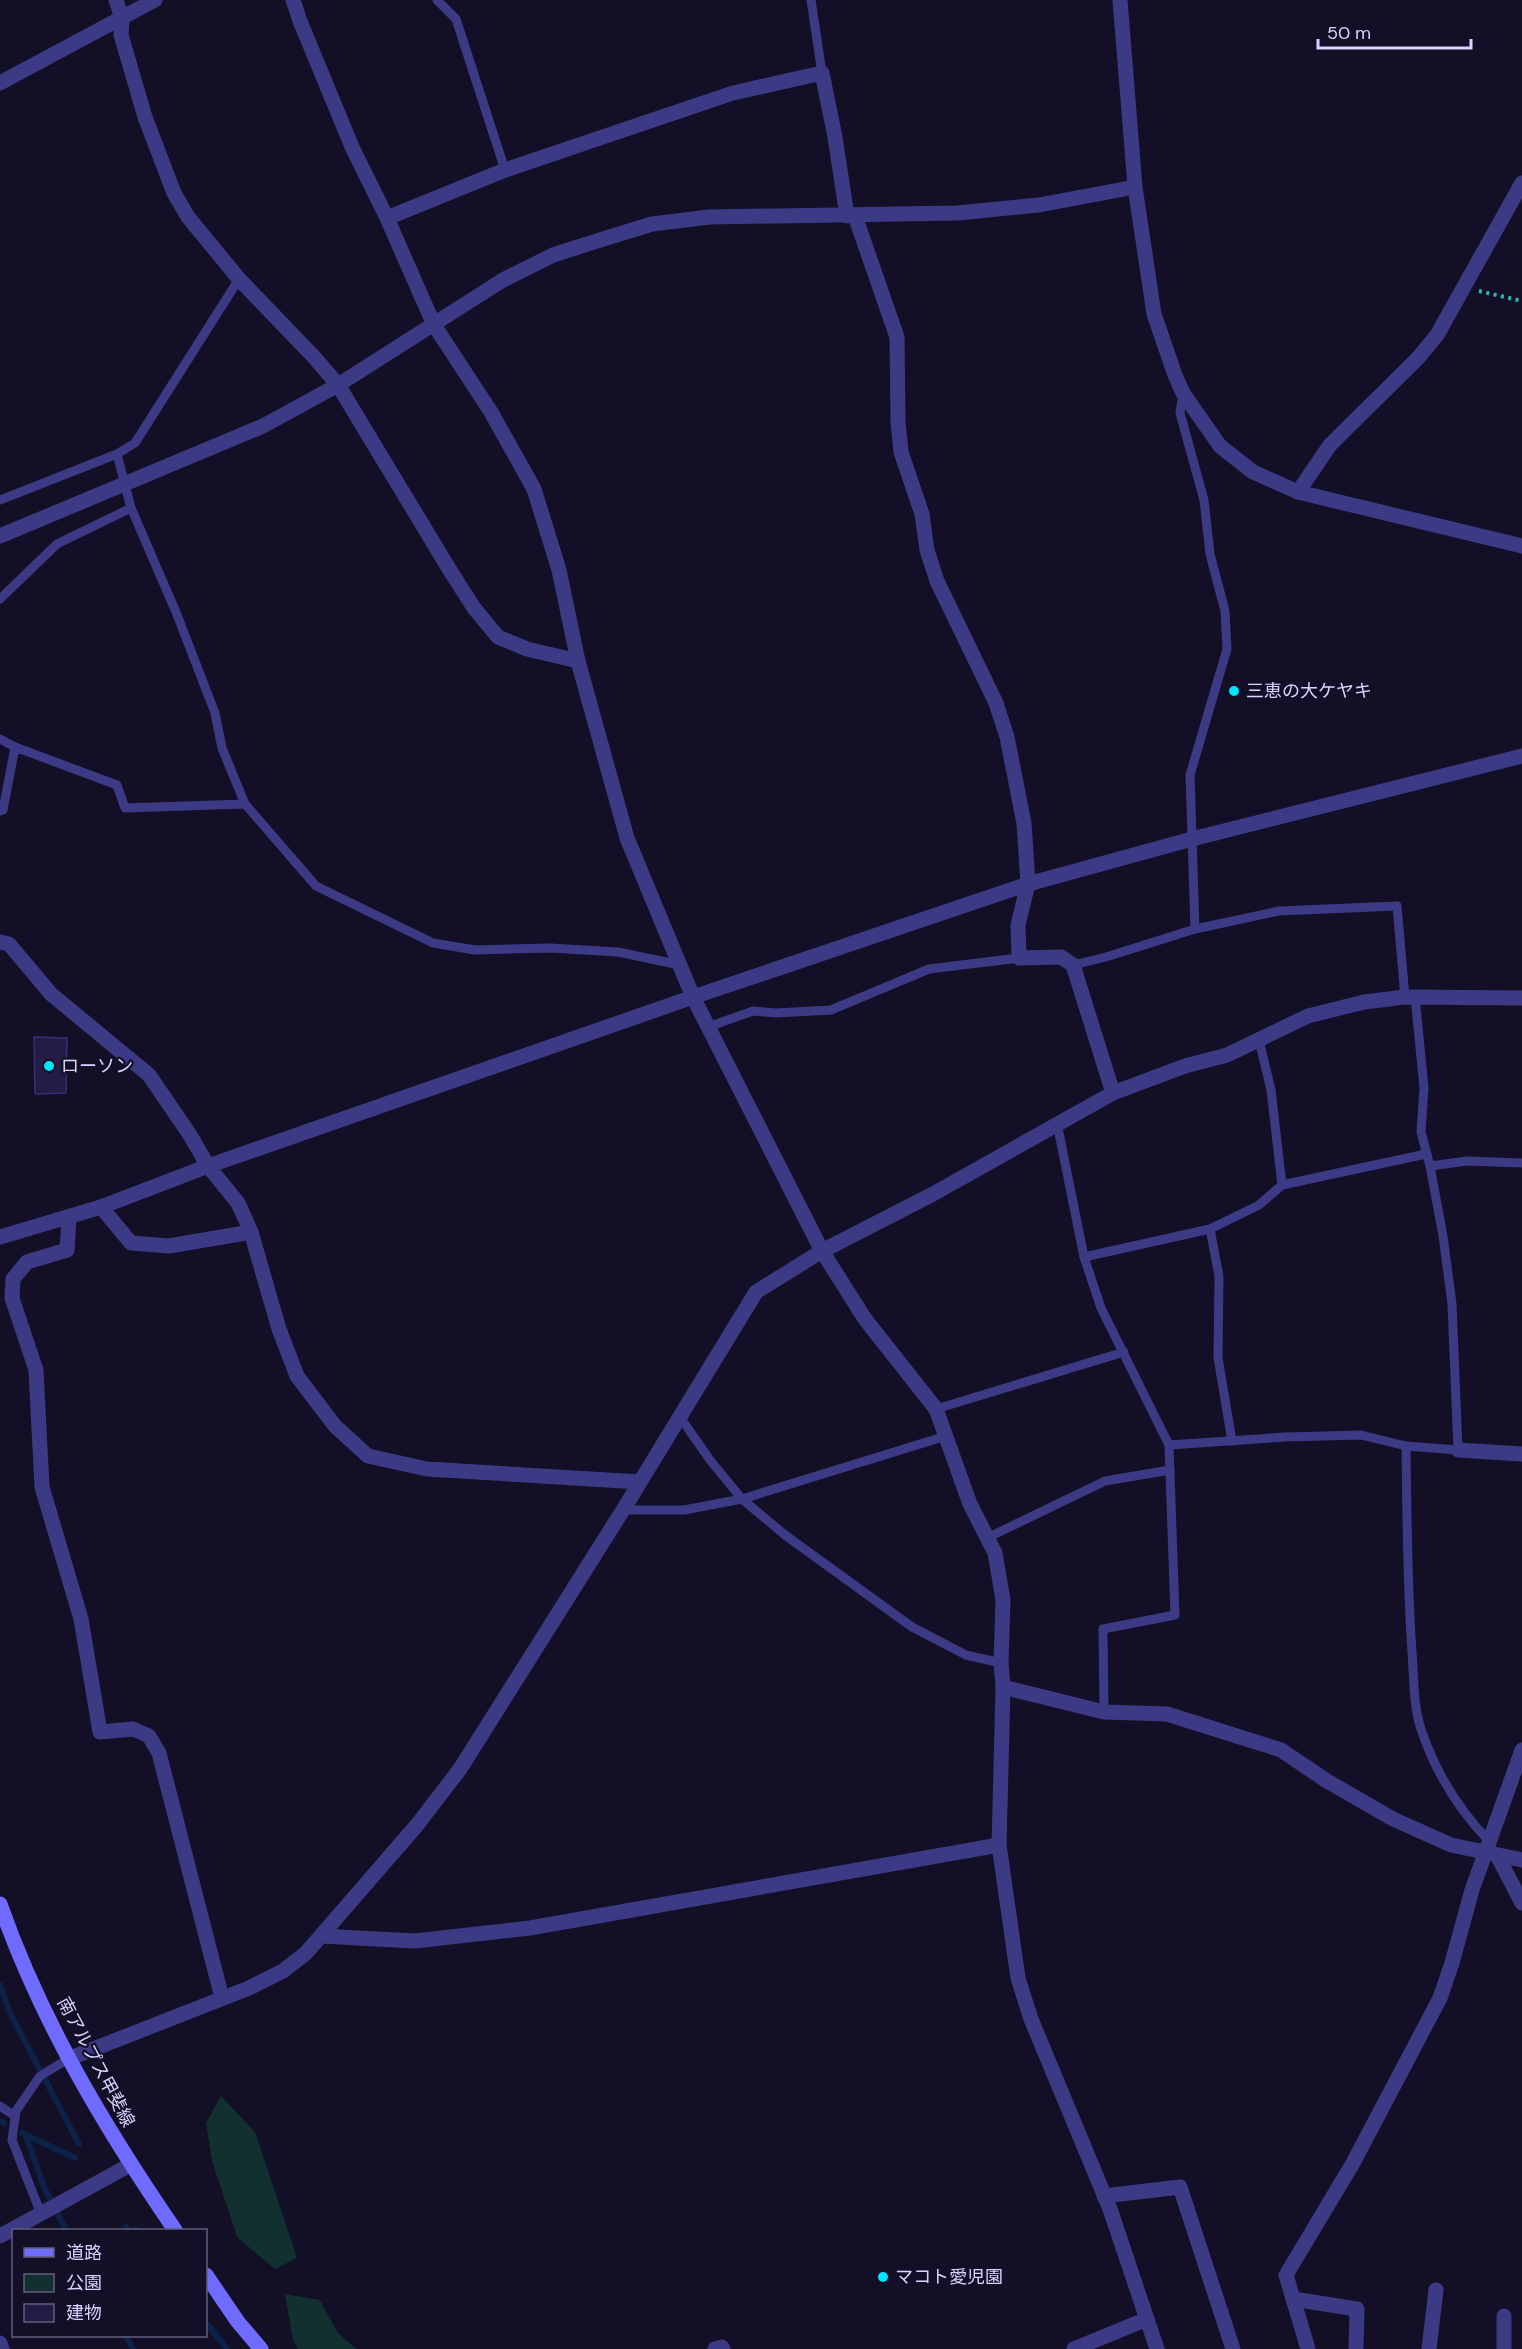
<svg xmlns="http://www.w3.org/2000/svg" width="1522" height="2349" font-family="'DM Sans','Noto Sans JP',sans-serif">
<rect width="100%" height="100%" fill="#130f26"/>
<!-- green -->
<g fill="#12302f">
<polygon points="221,2096 255,2132 297,2258 275,2269 237,2237 212,2161 206,2123"/>
<polygon points="285,2294 320,2300 337,2332 356,2349 298,2349 293,2340"/>
</g>
<g fill="none" stroke-linecap="round" stroke-linejoin="round">
<!-- stream -->
<g stroke="#0c2248" stroke-width="6">
<polyline points="0,1985 10,2013 79,2144"/>
<polyline points="0,2121 4,2123"/>
<polyline points="22,2133 75,2158"/>
<polyline points="26,2136 44,2187 66,2230"/>
<polyline points="126,2227 128,2230"/>
<polyline points="135,2230 137,2230"/>
<polyline points="206,2323 227,2349"/>
<polyline points="126,2336 133,2349"/>
</g>
</g>
<!-- building -->
<polygon fill="#241b47" stroke="#3b2d73" stroke-width="1.5" points="34,1037 67,1038 66,1093 35,1094"/>
<g fill="none" stroke-linecap="round" stroke-linejoin="round">
<!-- path -->
<polyline stroke="#2fb8b0" stroke-width="4" stroke-dasharray="3 4.5" stroke-linecap="butt" points="1479,291 1522,301"/>
<!-- service -->
<g stroke="#3d3a85" stroke-width="9">
<polyline points="437,0 456,19 505,170"/>
<polyline points="811,0 822,73"/>
<polyline points="1183,393 1180,413 1204,500 1210,554 1225,611 1227,649 1190,775 1195,929"/>
<polyline points="0,500 117,454 135,443 239,279"/>
<polyline points="131,508 176,612 215,713 222,748 245,804"/>
<polyline points="0,599 57,544 131,508 117,454"/>
<polyline points="0,739 15,747"/>
<polyline points="0,811 3,810 15,747 117,785 125,808 245,804 316,886 433,943 475,950 550,948 618,952 680,965"/>
<polyline points="1073,965 1106,957 1195,929 1279,911 1397,906 1405,997"/>
<polyline points="708,1027 753,1011 776,1013 831,1010 929,969 1019,958"/>
<polyline points="1259,1040 1271,1090 1282,1185"/>
<polyline points="1057,1123 1084,1257 1101,1308 1169,1445 1175,1615 1103,1629 1104,1712"/>
<polyline points="1430,1166 1467,1161 1522,1163"/>
<polyline points="1210,1229 1219,1276 1218,1358 1232,1441"/>
<polyline points="1084,1257 1210,1229 1259,1205 1282,1185 1426,1154"/>
<polyline points="936,1409 1124,1352"/>
<polyline points="680,1417 710,1460 742,1499 785,1535 912,1627 966,1655 1001,1663"/>
<polyline points="1169,1445 1286,1437 1361,1435 1406,1446 1458,1450 1452,1304 1443,1236 1430,1166 1421,1132 1424,1088 1415,997"/>
<path d="M1406 1446C1407 1515 1407 1583 1412 1652 1414 1677 1413 1705 1421 1729 1435 1771 1459 1810 1489 1841"/>
<polyline points="623,1510 684,1510 742,1499 946,1436"/>
<polyline points="987,1538 1105,1481 1170,1470"/>
<polyline points="0,2106 15,2116"/>
<polyline points="41,2214 12,2140 16,2111 40,2076 68,2059"/>
</g>
<!-- minor -->
<g stroke="#3d3a85" stroke-width="15">
<polyline points="116,0 122,18 121,35 145,117 174,193 188,217 239,279 314,357 338,385 451,572 474,608 498,637 527,649 578,661"/>
<polyline points="293,0 300,21 352,147 387,218 434,325 491,412 534,489 559,570 578,661 627,838 693,997 822,1251 865,1319 936,1409 970,1504 995,1553 1003,1600 1001,1663 1003,1687 999,1845 1018,1978 1031,2019 1110,2209 1157,2349"/>
<polyline points="0,83 155,0"/>
<polyline points="1522,183 1437,335 1418,358 1330,445 1298,492 1522,546"/>
<polyline points="855,216 897,337 898,422 901,452 922,514 927,550 937,581 996,703 1007,737 1024,823 1028,884 1018,925 1019,958 1061,957 1073,965 1113,1093"/>
<polyline points="387,218 505,170 733,93 822,73 835,137 847,216"/>
<polyline points="0,942 9,944 51,994 149,1075 190,1135 208,1166 238,1203 251,1232 279,1329 297,1376 335,1426 368,1456 427,1469 640,1482"/>
<polyline points="101,1207 131,1243 169,1246 251,1232"/>
<polyline points="69,1218 67,1250 27,1262 13,1279 12,1298 36,1370 42,1487 81,1619 100,1732 133,1729 149,1736 159,1753 222,1998"/>
<polyline points="1458,1450 1522,1454"/>
<polyline points="1003,1687 1104,1712 1167,1714 1281,1750 1327,1781 1393,1819 1451,1845 1522,1860"/>
<polyline points="1497,1855 1522,1903"/>
<polyline points="321,1936 415,1941 530,1928 999,1845"/>
<polyline points="68,2059 249,1988 283,1971 306,1953 417,1825 460,1769 623,1510 756,1292 822,1251 933,1194 1113,1093 1185,1066 1227,1055 1308,1016 1364,1002 1405,997 1522,998"/>
<polyline points="1104,2196 1180,2187 1233,2349"/>
<polyline points="1293,2299 1357,2309 1356,2349"/>
<polyline points="0,2343 2,2349"/>
<polyline points="715,2349 722,2347 723,2349"/>
<polyline points="1074,2349 1147,2319"/>
<polyline points="1308,2349 1286,2275 1353,2163 1440,1998 1452,1963 1472,1890 1522,1750"/>
<polyline points="1429,2349 1436,2290"/>
<polyline points="1504,2349 1504,2316"/>
</g>
<!-- tertiary -->
<g stroke="#3d3a85" stroke-width="15">
<polyline points="1120,0 1135,187 1154,314 1175,375 1183,393 1220,446 1253,472 1298,492"/>
<polyline points="0,536 263,426 338,385 503,280 553,255 600,240 652,224 709,217 958,213 1039,205 1135,187"/>
<polyline points="0,1237 101,1207 208,1166 693,997 1028,884 1192,839 1522,756"/>
<polyline points="0,2236 130,2165"/>
</g>
<!-- secondary -->
<g stroke="#6f6bff" stroke-width="15">
<path d="M0 1904C41 2021 105 2128 175 2230"/>
<polyline points="206,2275 238,2322 261,2349"/>
</g>
</g>
<!-- markers -->
<g fill="#00e5ff" stroke="#130f26" stroke-width="2">
<circle cx="1234" cy="691" r="6"/>
<circle cx="49" cy="1066" r="6"/>
<circle cx="883" cy="2277" r="6"/>
</g>
<g text-anchor="middle" dominant-baseline="central" stroke-width="4.5" stroke-linejoin="round" paint-order="stroke">
<!-- poi labels -->
<g font-size="18" fill="#d9d4ff" stroke="#130f26" text-anchor="start">
<text x="1246" y="691">三恵の大ケヤキ</text>
<text x="61" y="1066">ローソン</text>
<text x="895" y="2277">マコト愛児園</text>
</g>
<!-- street labels -->
<g font-size="18" fill="#d9d4ff" stroke="#130f26">
<text transform="translate(96 2062) rotate(62)">南アルプス甲斐線</text>
</g>
</g>
<!-- legend -->
<rect x="12" y="2229" width="195" height="108" fill="#130f26" stroke="#625e7d" stroke-width="1.5"/>
<rect x="24" y="2248" width="30" height="9" fill="#6f6bff" stroke="#625e7d" stroke-width="1.5"/>
<text x="66" y="2259" font-size="18" fill="#d9d4ff">道路</text>
<rect x="24" y="2274" width="30" height="18" fill="#12302f" stroke="#625e7d" stroke-width="1.5"/>
<text x="66" y="2289" font-size="18" fill="#d9d4ff">公園</text>
<rect x="24" y="2304" width="30" height="18" fill="#241b47" stroke="#625e7d" stroke-width="1.5"/>
<text x="66" y="2319" font-size="18" fill="#d9d4ff">建物</text>
<!-- scale -->
<path d="M1318 39v9h153v-9" fill="none" stroke="#d9d4ff" stroke-width="3"/>
<text x="1327" y="39" font-size="18" fill="#d9d4ff" stroke="#130f26" stroke-width="4.5" paint-order="stroke">50 m</text>
</svg>
